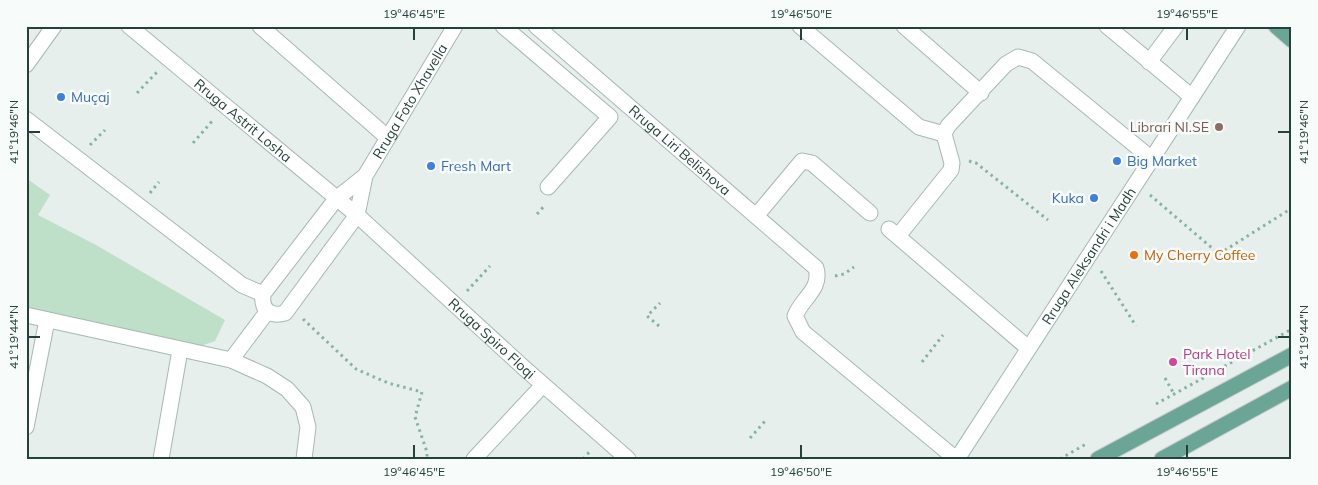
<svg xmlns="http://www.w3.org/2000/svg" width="1318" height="485" font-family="Mulish,sans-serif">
<rect width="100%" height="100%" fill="#e6efeb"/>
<!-- green -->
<polygon fill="#bfe0c8" points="26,178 50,195 38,215 96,245 225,320 215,341 195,348 26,307"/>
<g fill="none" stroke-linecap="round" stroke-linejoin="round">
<defs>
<g id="minor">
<path id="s1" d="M129 26 357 215 523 367 628 459"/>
<polyline points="260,26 387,137"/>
<polyline points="503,26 610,117 548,187"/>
<path id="s2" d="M536 26 816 268C822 289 802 298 795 316L803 332 956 459"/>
<polyline points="800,26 919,127 944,134"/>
<polyline points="904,26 981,93"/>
<polyline points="1107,26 1192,97"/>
<polyline points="1149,62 1176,26"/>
<polyline points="26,65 54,26"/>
<polyline points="26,119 242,285 263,294"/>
<polyline points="944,134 948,126 1006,64 1018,57 1032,61 1152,159"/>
<path id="s3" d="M365 176 336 199 263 294C261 310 270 317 285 313L357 215 365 176 455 26"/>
<polyline points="756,216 802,161 812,163 870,213"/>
<polyline points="889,229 1028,348"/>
<polyline points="898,236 951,170 952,163 944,134"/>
<polyline points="26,315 231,360 267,376 287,389 303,407 308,427 304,459"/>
<polyline points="231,360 267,312"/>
<polyline points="26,427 47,320"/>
<polyline points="161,459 180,350"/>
<polyline points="474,459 543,385"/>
<path id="s4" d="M957 459 1238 26"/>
</g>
<g id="major">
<polyline points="1276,26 1292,40"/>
<polyline points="1098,459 1292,355"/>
<polyline points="1162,459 1292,388"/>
</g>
</defs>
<!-- minor casing -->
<use href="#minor" stroke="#a8b8b2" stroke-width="17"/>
<!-- major casing -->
<use href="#major" stroke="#c2cac8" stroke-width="17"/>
<!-- path -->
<g stroke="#86b3a5" stroke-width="3" stroke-dasharray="2.5 4" stroke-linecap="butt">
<polyline points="137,93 157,72"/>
<polyline points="193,143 214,119"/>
<polyline points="90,145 105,130"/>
<polyline points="969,161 976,163 1048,220"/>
<polyline points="150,193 159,182"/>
<polyline points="1150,195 1219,254 1292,208"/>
<polyline points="537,214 545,205"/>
<polyline points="1101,271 1136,326"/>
<polyline points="835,276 844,274 854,267"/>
<polyline points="467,291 490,266"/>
<polyline points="303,319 356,369 388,383 422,392 415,417 427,452 427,459"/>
<polyline points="659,326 647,316 660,303"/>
<polyline points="922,362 943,335"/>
<polyline points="1165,378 1174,394"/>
<polyline points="1156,404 1292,329"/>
<polyline points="750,438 766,420"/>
<polyline points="583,459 591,450"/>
<polyline points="1060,459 1086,444"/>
</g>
<!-- minor -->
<use href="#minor" stroke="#fff" stroke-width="15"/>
<!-- major -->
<use href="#major" stroke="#6aa596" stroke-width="15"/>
</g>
<!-- ticks -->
<path fill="none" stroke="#24423a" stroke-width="2" d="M414 28V40M801 28V40M1187 28V40M28 132H40M1278 132H1290M28 337H40M1278 337H1290M414 445V458M801 445V458M1187 445V458"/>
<!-- markers -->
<g fill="#3f7fe0" stroke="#f7fbf9" stroke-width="2">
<circle cx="61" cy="97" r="5"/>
<circle cx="1117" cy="161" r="5"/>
<circle cx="431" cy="166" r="5"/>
<circle cx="1094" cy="198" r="5"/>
</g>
<circle fill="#8d6e63" stroke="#f7fbf9" stroke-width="2" cx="1219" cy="127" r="5"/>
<circle fill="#e8710a" stroke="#f7fbf9" stroke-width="2" cx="1134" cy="255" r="5"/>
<circle fill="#d1479c" stroke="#f7fbf9" stroke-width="2" cx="1173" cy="362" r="5"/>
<g text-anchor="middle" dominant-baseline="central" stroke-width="5" stroke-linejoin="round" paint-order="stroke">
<!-- shop labels -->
<g font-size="14" fill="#366cbe" stroke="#f7fbf9" text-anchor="start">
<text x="71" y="97">Muçaj</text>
<text x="1127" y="161">Big Market</text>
<text x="441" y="166">Fresh Mart</text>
<text x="1084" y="198" text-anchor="end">Kuka</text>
</g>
<!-- street labels -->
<g font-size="14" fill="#24423a" stroke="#f7fbf9">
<text stroke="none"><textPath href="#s3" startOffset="442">Rruga Foto Xhavella</textPath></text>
<text stroke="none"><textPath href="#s1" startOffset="148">Rruga Astrit Losha</textPath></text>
<text stroke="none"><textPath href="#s2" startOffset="190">Rruga Liri Belishova</textPath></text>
<text stroke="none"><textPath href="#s4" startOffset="242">Rruga Aleksandri i Madh</textPath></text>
<text stroke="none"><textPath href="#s1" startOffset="479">Rruga Spiro Floqi</textPath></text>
</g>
<!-- education labels -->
<g font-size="14" fill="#785e54" stroke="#f7fbf9" text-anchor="end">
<text x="1209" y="127">Librari NI.SE</text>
</g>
<!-- food labels -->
<g font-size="14" fill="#c56008" stroke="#f7fbf9" text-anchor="start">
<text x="1144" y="255">My Cherry Coffee</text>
</g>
<!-- hotel labels -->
<g font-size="14" fill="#b23c85" stroke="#f7fbf9" text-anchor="start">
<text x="1183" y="354">Park Hotel<tspan x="1183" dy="16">Tirana</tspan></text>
</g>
</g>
<!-- border -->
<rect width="1318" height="485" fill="none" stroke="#f7fbf9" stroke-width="55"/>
<rect x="28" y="28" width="1262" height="430" fill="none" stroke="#24423a" stroke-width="2"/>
<g font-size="12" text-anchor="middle" fill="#24423a">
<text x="414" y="18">19°46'45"E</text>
<text x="801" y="18">19°46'50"E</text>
<text x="1187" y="18">19°46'55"E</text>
<text transform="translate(14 132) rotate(-90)" y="4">41°19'46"N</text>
<text transform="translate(1304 132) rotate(-90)" y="4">41°19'46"N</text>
<text transform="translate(14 337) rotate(-90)" y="4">41°19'44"N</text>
<text transform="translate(1304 337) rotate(-90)" y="4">41°19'44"N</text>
<text x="414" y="476">19°46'45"E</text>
<text x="801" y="476">19°46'50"E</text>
<text x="1187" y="476">19°46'55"E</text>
</g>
</svg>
